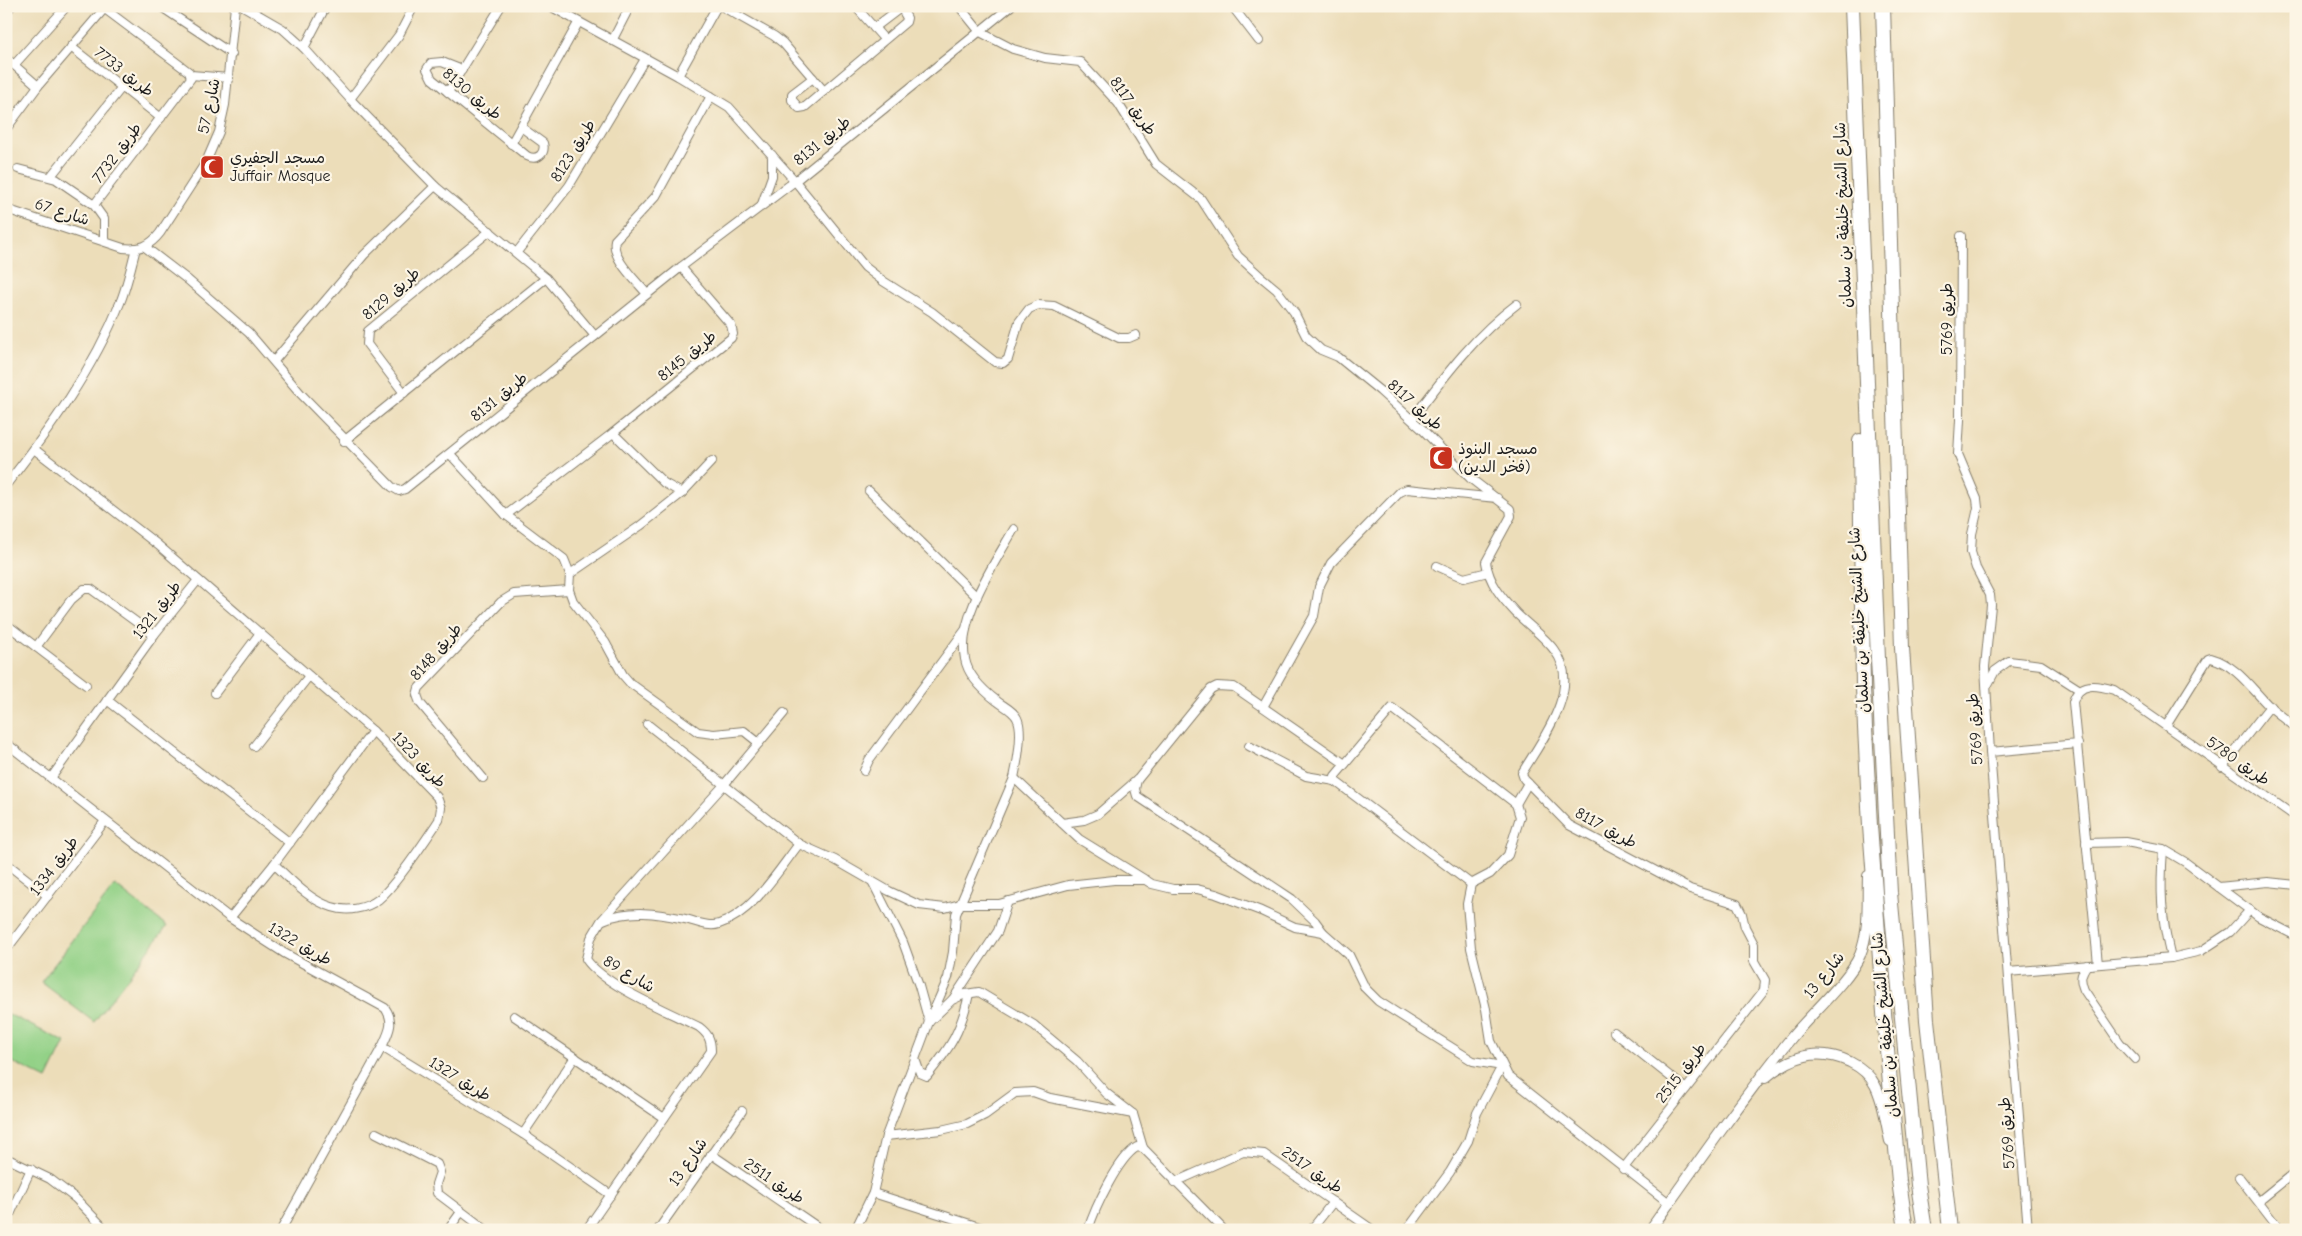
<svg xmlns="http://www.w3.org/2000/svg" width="2302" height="1236" font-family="'Comic Neue','Playpen Sans Arabic',sans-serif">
<rect width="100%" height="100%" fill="#fcf5e5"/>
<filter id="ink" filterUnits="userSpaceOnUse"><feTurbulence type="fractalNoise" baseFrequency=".02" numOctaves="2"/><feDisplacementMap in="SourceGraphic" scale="10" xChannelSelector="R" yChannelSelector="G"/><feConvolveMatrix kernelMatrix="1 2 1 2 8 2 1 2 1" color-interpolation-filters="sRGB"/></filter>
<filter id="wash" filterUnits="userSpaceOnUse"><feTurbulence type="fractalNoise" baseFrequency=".0096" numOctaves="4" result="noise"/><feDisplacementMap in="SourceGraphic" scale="20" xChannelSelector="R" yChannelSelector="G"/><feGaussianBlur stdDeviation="1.12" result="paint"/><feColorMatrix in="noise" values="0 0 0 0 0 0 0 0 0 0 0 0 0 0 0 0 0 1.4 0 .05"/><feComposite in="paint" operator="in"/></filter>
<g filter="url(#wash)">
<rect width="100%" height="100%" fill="#ecddb9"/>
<!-- green -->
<g fill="#93d187" stroke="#587652">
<polygon points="115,885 167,926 94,1022 41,982"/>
<polygon points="6,1013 65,1042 47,1079 6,1059"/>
</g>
</g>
<g filter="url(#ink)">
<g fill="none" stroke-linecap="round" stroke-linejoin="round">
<defs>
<g id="minor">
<polyline points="160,6 232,54"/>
<polyline points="243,6 283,29 304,48 350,99 435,186 546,278 595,336"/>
<polyline points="550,6 678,76 729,107 795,181 865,267 883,281 932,312 995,362 1003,363 1008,359 1019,322 1029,309 1038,305 1054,306 1119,338 1129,338 1136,335"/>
<polyline points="721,6 774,36 783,43 824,91"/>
<polyline points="855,6 884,39"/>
<path d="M959 6 980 32 1013 49 1045 58 1080 62 1118 103 1156 164 1201 199 1238 256 1260 276 1277 290 1294 312 1306 336 1321 350 1338 357 1380 391 1423 430 1470 478 1510 509 1511 516 1486 562C1489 583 1502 598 1516 613 1529 626 1545 637 1555 651 1583 688 1541 741 1522 773L1524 779 1569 825 1690 889 1737 904 1742 914 1745 927 1754 944V961L1765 980 1764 990 1623 1169"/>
<polyline points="1232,6 1259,41"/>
<polyline points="6,12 11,6"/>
<polyline points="612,41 630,6"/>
<polyline points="71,47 161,118"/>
<polyline points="304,48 326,6"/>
<polyline points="6,58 38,86"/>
<polyline points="14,65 67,6"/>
<path d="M462 70 442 62 431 63 427 69 432 79 527 156C537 161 546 154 543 143L521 127"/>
<polyline points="191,75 229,78"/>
<polyline points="678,76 717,6"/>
<polyline points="813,78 792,94 792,100 799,108 805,107 906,22 907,18 903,11 899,9 874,28"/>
<polyline points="448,92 501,6"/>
<polyline points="350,99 399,35 414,6"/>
<polyline points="6,129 38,86 104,9"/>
<polyline points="511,144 578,23"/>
<polyline points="18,169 56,179 94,205 104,219 104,240"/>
<polyline points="51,176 122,87"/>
<polyline points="762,204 772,176 772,155"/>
<polyline points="94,205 191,78 189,72 101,6"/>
<path d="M6 209 123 248C140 250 150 246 160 233L206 162 219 132 225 105 235 6"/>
<polyline points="1961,236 1960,420 1958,454 1977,499 1978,508 1972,534 1971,552 1976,568 1990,595 1991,605 1985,667 1990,752 2028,1230"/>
<polyline points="145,247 188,280 249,333 301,394 392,487 399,491 405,489 681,267 795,181 1011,6"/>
<polyline points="517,252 569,186 645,59"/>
<path d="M647 294C636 280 611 259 615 240L656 196 711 96"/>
<polyline points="274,361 364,255 435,186"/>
<polyline points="6,382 6,398"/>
<polyline points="404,393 367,344 368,331 490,231"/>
<path d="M1412 419C1444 377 1474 336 1517 304"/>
<polyline points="613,433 664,483 682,493"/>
<polyline points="344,441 546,278"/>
<path d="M34 449 158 545 373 731 437 797 441 808 439 820C425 841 397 884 379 899 366 909 347 912 332 907 310 901 290 879 274 864"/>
<polyline points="450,454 506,515 564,559 570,574 569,590 573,601 605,642 623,675 630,683 698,732 714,734 744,731 759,743"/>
<path d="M6 485C50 429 93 370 120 303 127 286 131 267 136 248"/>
<polyline points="869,491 977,597"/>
<polyline points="506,515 613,433 731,338 733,334 731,325 681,267"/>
<polyline points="1437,566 1464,578 1488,572"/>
<polyline points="570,574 640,526 682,493 712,461"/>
<polyline points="6,624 86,685"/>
<polyline points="36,647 71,600 84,589 91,589 154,635"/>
<polyline points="1987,686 1995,671 2009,661 2041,665 2080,690"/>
<polyline points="215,693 260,633"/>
<polyline points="107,700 290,843"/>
<polyline points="1263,707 1314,616 1319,587 1331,563 1400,492 1407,489 1497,498"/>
<polyline points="647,724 799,844 835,860 889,891 919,905 945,908 960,904 999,904 1068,885 1114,880 1146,880"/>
<path d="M2166 726 2208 659 2211 658C2236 665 2251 688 2268 705 2277 713 2287 720 2296 728"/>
<path d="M6 743 230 918 284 953 385 1008C395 1022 389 1032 382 1047L281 1230"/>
<polyline points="254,746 309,676"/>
<polyline points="1249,746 1306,776 1335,781 1471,884"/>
<polyline points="1990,752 2078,744"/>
<polyline points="2222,767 2270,706"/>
<polyline points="864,771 869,760 966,629"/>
<polyline points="51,778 154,635 198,580"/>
<polyline points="483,778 420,703 417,695 419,688 501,602 514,594 569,590"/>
<polyline points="1014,778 1079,839 1152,884 1173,889 1197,889 1216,894 1261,911 1295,927 1323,932 1349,955 1365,988 1378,1001 1473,1061 1502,1066 1477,1113 1468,1141 1450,1172 1407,1230"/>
<polyline points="1137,780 1135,789 1137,796 1292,899 1315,921 1323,932"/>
<polyline points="1335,781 1335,776 1392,708 1516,804 1520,817 1508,855 1490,874 1471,884 1467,904 1471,948 1486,1009 1491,1041 1508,1076 1669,1203"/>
<polyline points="1516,804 1528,783"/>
<polyline points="1062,823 1084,820 1098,814 1138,779 1211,689 1217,686 1234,687 1345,764"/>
<polyline points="2086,843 2126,842 2163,849 2185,862 2259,917 2296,936"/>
<path d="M2163 849C2160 890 2161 917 2171 958"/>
<polyline points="6,863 48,896"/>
<polyline points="873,883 903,942 919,986 929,1022"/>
<polyline points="2219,887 2268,882 2296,885"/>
<polyline points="230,918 274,864 373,731"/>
<path d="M603 920C630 909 657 913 685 919 695 921 709 928 719 924 753 913 778 871 799 844"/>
<polyline points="6,950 105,821"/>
<path d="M2098 964 2073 702C2079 681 2097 685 2114 690L2296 817"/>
<path d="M2087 965C2080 975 2080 980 2084 990L2120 1043 2135 1059"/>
<polyline points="2008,972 2171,958 2201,951 2230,932 2250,910"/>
<polyline points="953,999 998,931 1008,901"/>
<polyline points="514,1016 664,1118"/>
<path d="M930 1019 948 978 953 952 956 914 1014 778C1017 764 1024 731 1017 718 1013 710 1003 706 997 701 984 691 968 676 965 659 957 618 994 564 1014 529"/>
<polyline points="1614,1032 1686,1089"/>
<polyline points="382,1047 523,1134 611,1195"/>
<path d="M915 1059 920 1073 927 1076C951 1047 961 1031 969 994"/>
<polyline points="376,1133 437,1164 440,1172 436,1184 437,1193 486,1230"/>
<polyline points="523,1134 575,1057"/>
<polyline points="886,1136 941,1130 967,1124 985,1115 1015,1093 1033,1092 1050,1098 1133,1114"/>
<polyline points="711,1154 822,1230"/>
<polyline points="6,1158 50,1179 75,1198 106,1230"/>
<polyline points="2239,1177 2280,1230"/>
<polyline points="1175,1182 1243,1152 1264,1154 1373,1230"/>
<polyline points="873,1193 989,1230"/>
<polyline points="2259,1201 2296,1171"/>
<polyline points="6,1223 31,1169"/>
<polyline points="448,1230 461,1212"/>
<path d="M586 1230 711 1051C711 1039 708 1034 699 1027 669 1012 603 985 586 959L591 938 601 921 723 786 784 713"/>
<polyline points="658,1230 742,1111"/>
<polyline points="855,1230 873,1193 886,1136 929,1022 952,1000 965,994 979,992 1034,1025 1077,1061 1106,1093 1133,1114 1143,1148 1224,1230"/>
<path d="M1088 1230C1095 1208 1118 1158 1137 1147L1143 1148"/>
<polyline points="1311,1230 1333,1202"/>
</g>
<g id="tertiary">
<path d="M1765 1078C1791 1056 1817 1047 1850 1062 1860 1067 1870 1075 1875 1085 1884 1102 1886 1123 1890 1141"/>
<path d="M1650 1230C1696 1165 1742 1099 1792 1037 1811 1014 1849 980 1860 955 1870 930 1867 902 1868 876"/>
</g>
<g id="motorway">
<polyline points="1852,6 1878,659 1890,893 1918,1185 1925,1230"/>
<polyline points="1883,6 1902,648 1927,1020 1950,1230"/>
<polyline points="1860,441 1863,688 1870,826 1886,1039 1899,1181 1906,1230"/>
</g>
</defs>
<!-- minor casing -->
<use href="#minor" stroke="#847c6a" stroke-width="10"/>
<!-- tertiary casing -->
<use href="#tertiary" stroke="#847c6a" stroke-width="12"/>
<!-- motorway casing -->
<use href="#motorway" stroke="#847c6a" stroke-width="16"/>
<!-- minor -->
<use href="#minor" stroke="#fff" stroke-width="8"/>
<!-- tertiary -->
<use href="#tertiary" stroke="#fff" stroke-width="10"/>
<!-- motorway -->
<use href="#motorway" stroke="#fff" stroke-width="14"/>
</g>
</g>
<!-- icons -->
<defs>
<symbol id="mosque-square" viewBox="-11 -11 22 22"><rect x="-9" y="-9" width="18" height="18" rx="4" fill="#c8321e" stroke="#fcf5e5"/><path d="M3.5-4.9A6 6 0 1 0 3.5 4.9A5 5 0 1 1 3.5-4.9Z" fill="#fff"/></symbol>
</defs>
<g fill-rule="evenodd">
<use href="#mosque-square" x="198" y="153" width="28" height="28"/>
<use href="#mosque-square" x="1427" y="444" width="28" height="28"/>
</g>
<g text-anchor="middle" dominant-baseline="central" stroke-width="4.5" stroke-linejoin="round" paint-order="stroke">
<!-- street labels -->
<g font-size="16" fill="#1c1c1c" stroke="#fcf5e5">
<text transform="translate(124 72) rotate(38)">طريق 7733</text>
<text transform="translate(472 94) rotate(40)">طريق 8130</text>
<text transform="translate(209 106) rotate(-78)">شارع 57</text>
<text transform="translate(1133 106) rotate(55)">طريق 8117</text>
<text transform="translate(822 141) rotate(-39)">طريق 8131</text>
<text transform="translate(573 151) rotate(-58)">طريق 8123</text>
<text transform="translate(117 153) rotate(-53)">طريق 7732</text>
<text transform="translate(62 212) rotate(18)">شارع 67</text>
<text transform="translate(1843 215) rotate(-92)">شارع الشيخ خليفة بن سلمان</text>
<text transform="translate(391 294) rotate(-41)">طريق 8129</text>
<text transform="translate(1947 319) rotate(-90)">طريق 5769</text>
<text transform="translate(687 356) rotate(-39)">طريق 8145</text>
<text transform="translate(499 397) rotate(-39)">طريق 8131</text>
<text transform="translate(1415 405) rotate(42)">طريق 8117</text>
<text transform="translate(157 610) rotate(-52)">طريق 1321</text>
<text transform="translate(1859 620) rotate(-93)">شارع الشيخ خليفة بن سلمان</text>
<text transform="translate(436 652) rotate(-49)">طريق 8148</text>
<text transform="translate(1975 729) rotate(-94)">طريق 5769</text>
<text transform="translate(419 760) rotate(47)">طريق 1323</text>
<text transform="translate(2238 761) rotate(35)">طريق 5780</text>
<text transform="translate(1606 828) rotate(29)">طريق 8117</text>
<text transform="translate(54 866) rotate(-53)">طريق 1334</text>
<text transform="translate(300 944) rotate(30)">طريق 1322</text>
<text transform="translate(629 974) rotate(31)">شارع 89</text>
<text transform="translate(1824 975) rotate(-51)">شارع 13</text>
<text transform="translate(1885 1025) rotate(-95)">شارع الشيخ خليفة بن سلمان</text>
<text transform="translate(1681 1073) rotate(-52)">طريق 2515</text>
<text transform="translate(460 1079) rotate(32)">طريق 1327</text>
<text transform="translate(2007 1133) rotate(-94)">طريق 5769</text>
<text transform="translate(688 1162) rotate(-55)">شارع 13</text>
<text transform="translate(1312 1170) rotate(35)">طريق 2517</text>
<text transform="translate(774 1181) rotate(34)">طريق 2511</text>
</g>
<!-- poi labels -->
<g font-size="16" fill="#1c1c1c" stroke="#fcf5e5" text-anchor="start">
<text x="230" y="158">مسجد الجفيري<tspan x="230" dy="18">Juffair Mosque</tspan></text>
<text x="1458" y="449">مسجد البنوذ<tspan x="1458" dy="18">(فخر الدين)</tspan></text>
</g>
</g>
<!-- margin -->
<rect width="2302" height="1236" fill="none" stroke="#fcf5e5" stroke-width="25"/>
</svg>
